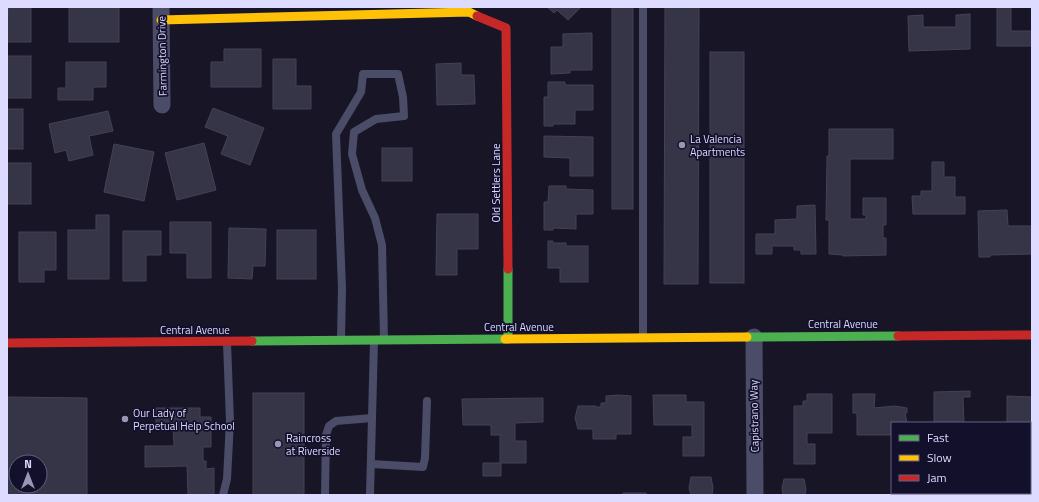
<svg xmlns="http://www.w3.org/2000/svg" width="1039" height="502" font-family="'Titillium Web',sans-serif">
<rect width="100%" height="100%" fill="#181626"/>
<!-- building -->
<g fill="#363447" stroke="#444158" fill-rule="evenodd">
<polygon points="8,7 31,7 31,42 7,42"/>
<rect x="69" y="7" width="50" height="35"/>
<polygon points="547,7 578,7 580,8 568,20 557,10 554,13"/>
<rect x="612" y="7" width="21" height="202"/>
<polygon points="665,7 699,7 698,284 664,284"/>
<polygon points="997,7 1011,7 1011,31 1032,31 1032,46 997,46"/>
<polygon points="970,14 970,49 909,51 908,16 923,15 923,27 956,27 956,15"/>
<polygon points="592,33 592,70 570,70 570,73 551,74 551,47 563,47 563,34"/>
<polygon points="224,49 261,49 261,87 211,87 211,62 224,62"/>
<rect x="710" y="52" width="34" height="231"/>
<rect x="7" y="56" width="24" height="42"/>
<polygon points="273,59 296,59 296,86 311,86 311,109 273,109"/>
<polygon points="66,62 106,62 106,87 93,87 93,100 58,100 58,88 66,88"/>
<polygon points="461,63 461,75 474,75 475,104 437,105 436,64"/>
<polygon points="548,82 565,82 565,85 593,85 593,110 575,110 575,124 553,124 553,126 544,126 544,97 548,97"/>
<polygon points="213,108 264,128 250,165 221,154 228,136 205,127"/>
<rect x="7" y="109" width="16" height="40"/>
<polygon points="108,111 113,131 89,136 93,155 69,161 66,150 55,153 49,124"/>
<polygon points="829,129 893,129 893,159 850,159 850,219 866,219 866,215 863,215 863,198 886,198 886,225 883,225 883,238 886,238 886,255 843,256 843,255 829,254 829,220 826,220 827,156 829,156"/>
<polygon points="544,136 593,137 593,176 570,176 570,158 544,157"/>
<polygon points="204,143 216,190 177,200 165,153"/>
<polygon points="114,144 154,152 144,201 104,192"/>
<rect x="382" y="148" width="30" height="33"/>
<polygon points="932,162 944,162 944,177 955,177 955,197 965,197 965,214 913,214 912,196 921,196 921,191 932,191"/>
<rect x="7" y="163" width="24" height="41"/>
<polygon points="549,186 566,186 566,189 593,190 593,214 576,214 576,229 553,228 553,230 544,230 544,202 548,202"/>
<polygon points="815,205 816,254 801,254 801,250 794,250 794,246 772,246 772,254 756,254 756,234 775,234 775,220 797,219 797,206"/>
<polygon points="1007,210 1008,226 1032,226 1032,254 990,255 990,257 979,257 978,211"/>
<polygon points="437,214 478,214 478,249 457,249 457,275 436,275"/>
<polygon points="96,215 109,215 109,279 68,279 68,230 96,230"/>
<polygon points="170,222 211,222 211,278 187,278 187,253 170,253"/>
<polygon points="229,228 266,229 265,266 253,266 252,279 228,278"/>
<rect x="277" y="230" width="39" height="49"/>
<polygon points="123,231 161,231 161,255 146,255 146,281 123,281"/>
<polygon points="19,232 56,232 56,270 44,270 44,282 19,282"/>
<polygon points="548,241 553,241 553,243 566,243 566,246 588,246 588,282 560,282 560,268 548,268"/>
<polygon points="970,391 970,397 963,397 964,423 934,423 934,392"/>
<rect x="253" y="393" width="51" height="102"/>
<polygon points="807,394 832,394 832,433 807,433 807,444 815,444 815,464 794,464 794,406 803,406 803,401 807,401"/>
<polygon points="853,394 875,394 874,408 895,406 907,408 907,413 905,413 907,423 892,423 892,435 857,435 857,413 853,413"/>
<polygon points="619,395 631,396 631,434 616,434 616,439 593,439 593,429 578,429 575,418 578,406 596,406 596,407 601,407 601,403 606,403 606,396"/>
<polygon points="653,395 686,395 686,402 704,402 704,456 683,456 683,437 692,437 692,425 654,425"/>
<polygon points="1007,396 1032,397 1032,443 1030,443 1030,423 1007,423"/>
<path d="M7 397 87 398V495H7ZM16 462H40V486H16Z"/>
<polygon points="543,398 543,422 515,423 515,441 526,441 526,463 501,463 501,476 483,476 483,463 500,463 500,435 491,435 491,425 463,425 462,399"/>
<polygon points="156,408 200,408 200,417 211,417 211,447 203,447 203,461 206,461 206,469 214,468 214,495 188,495 187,466 145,467 145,446 174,446 173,423 156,423"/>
<polygon points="691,477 711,477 713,488 712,495 691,495 689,488"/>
<polygon points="784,479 804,479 806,489 805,495 783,495 782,488"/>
<polygon points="623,493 646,493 646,495 622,495"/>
</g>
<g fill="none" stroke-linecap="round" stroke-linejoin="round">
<!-- lane -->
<g stroke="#4b4c67" stroke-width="8">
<polyline points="643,337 643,7"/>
<polyline points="341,340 342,288 336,134 361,92 363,74 398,74 403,97 404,116 376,119 354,132 352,154 362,190 375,218 382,245 384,339"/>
<polyline points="371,464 423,467 425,458 427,401"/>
<polyline points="223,495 227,479 230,421 227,343"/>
<polyline points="325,495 326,435 329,426 336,421 372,418"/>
<polyline points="370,495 374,341"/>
</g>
<!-- street -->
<g stroke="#4b4c67" stroke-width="17">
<polyline points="161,7 162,105"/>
<polyline points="754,337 755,495"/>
</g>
<!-- fast -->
<g stroke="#4caf50" stroke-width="9">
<polyline points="508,269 508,339"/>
<polyline points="747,337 898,336"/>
<polyline points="252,341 505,339"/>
</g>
<!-- slow -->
<g stroke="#ffc107" stroke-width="9">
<polyline points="161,20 469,12 477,16"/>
<polyline points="505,339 747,337"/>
</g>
<!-- jam -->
<g stroke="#c62828" stroke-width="9">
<polyline points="477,16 506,28 508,269"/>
<polyline points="898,336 1032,335"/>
<polyline points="7,343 252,341"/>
</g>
</g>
<!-- markers -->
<g fill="#9896b3" stroke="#13102c" stroke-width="1.5">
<circle cx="682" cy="145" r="4"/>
<circle cx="125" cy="419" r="4"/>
<circle cx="278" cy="444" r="4"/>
</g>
<g text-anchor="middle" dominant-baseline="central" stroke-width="3.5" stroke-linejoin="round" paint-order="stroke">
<!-- street labels -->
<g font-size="11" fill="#dddbff" stroke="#13102c">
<text transform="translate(162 56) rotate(-91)">Farmington Drive</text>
<text transform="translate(496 183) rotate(-90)">Old Settlers Lane</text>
<text x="843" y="324">Central Avenue</text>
<text x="519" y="327">Central Avenue</text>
<text x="195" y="330">Central Avenue</text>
<text transform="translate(754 416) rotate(-91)">Capistrano Way</text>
</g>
<!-- poi labels -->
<g font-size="11" fill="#dddbff" stroke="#13102c" text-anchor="start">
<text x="690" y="139">La Valencia<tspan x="690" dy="13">Apartments</tspan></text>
<text x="133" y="413">Our Lady of<tspan x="133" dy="13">Perpetual Help School</tspan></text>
<text x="286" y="438">Raincross<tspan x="286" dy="13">at Riverside</tspan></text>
</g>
</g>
<!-- border -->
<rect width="1039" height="502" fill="none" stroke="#dddbff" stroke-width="16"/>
<!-- legend -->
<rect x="891" y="422" width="140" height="72" fill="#13102c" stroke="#646180"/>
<rect x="899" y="435" width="20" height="6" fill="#4caf50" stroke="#646180"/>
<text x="927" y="442" font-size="12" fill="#dddbff">Fast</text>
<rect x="899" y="455" width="20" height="6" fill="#ffc107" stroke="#646180"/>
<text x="927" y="462" font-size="12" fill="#dddbff">Slow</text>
<rect x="899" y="475" width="20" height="6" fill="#c62828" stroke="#646180"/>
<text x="927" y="482" font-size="12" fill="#dddbff">Jam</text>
<!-- north arrow -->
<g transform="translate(28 474)"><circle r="19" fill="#13102c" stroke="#646180"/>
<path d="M0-3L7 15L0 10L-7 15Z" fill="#9896b3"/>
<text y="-6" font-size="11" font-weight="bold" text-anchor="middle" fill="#dddbff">N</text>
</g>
</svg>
